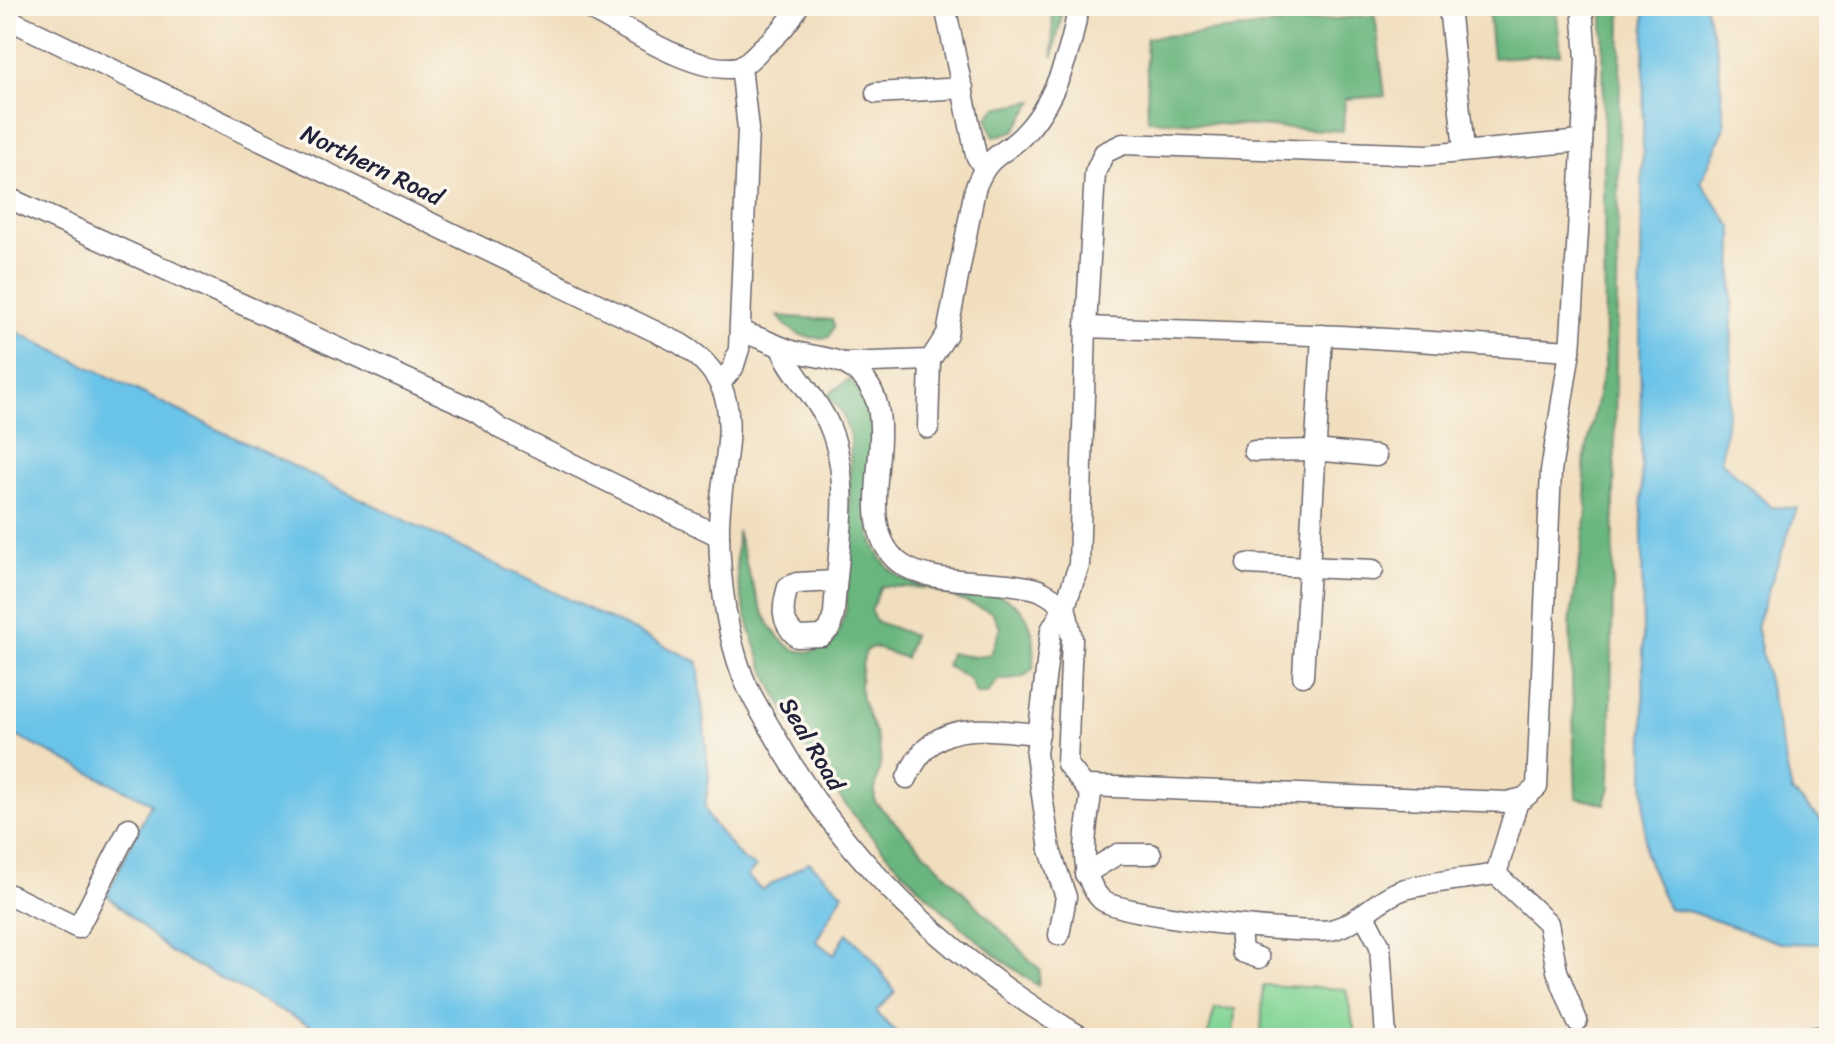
<svg xmlns="http://www.w3.org/2000/svg" width="1835" height="1044" font-family="Sriracha,sans-serif">
<rect width="100%" height="100%" fill="#fbf7ec"/>
<filter id="ink" filterUnits="userSpaceOnUse"><feTurbulence type="fractalNoise" baseFrequency=".0125" numOctaves="2"/><feDisplacementMap in="SourceGraphic" scale="16" xChannelSelector="R" yChannelSelector="G"/><feConvolveMatrix kernelMatrix="1 2 1 2 8 2 1 2 1" color-interpolation-filters="sRGB"/></filter>
<filter id="wash" filterUnits="userSpaceOnUse"><feTurbulence type="fractalNoise" baseFrequency=".006" numOctaves="4" result="noise"/><feDisplacementMap in="SourceGraphic" scale="32" xChannelSelector="R" yChannelSelector="G"/><feGaussianBlur stdDeviation="1.8" result="paint"/><feColorMatrix in="noise" values="0 0 0 0 0 0 0 0 0 0 0 0 0 0 0 0 0 1.4 0 .05"/><feComposite in="paint" operator="in"/></filter>
<g filter="url(#wash)">
<rect width="100%" height="100%" fill="#f1debe"/>
<!-- green -->
<g fill="#84d596" stroke="#537c68" stroke-width="2">
<polygon points="1263,985 1346,989 1356,1038 1261,1038"/>
<polygon points="1215,1008 1235,1009 1233,1038 1207,1038"/>
</g>
<!-- forest -->
<g fill="#6bb67f" stroke="#466c5d" stroke-width="2">
<polygon points="1052,6 1063,9 1053,57"/>
<polygon points="1488,6 1556,6 1561,54 1493,58"/>
<polygon points="1603,6 1621,6 1610,787 1605,804 1576,798 1570,623 1587,513 1584,462 1605,362"/>
<polygon points="1375,15 1385,96 1345,99 1343,131 1148,120 1146,38"/>
<polygon points="1034,101 1014,131 994,137 987,118 996,108"/>
<path d="M778 316 832 320 834 327 829 337C806 340 792 335 778 316Z"/>
<path d="M850 379C859 392 869 405 872 422 881 472 848 528 891 570 936 614 1046 553 1033 670L1022 677 998 680 987 694H976L969 678 946 666 950 653 975 657 991 654 1000 627 992 612 929 588 881 586 871 611 875 621 913 635 905 658 873 647 866 650C849 706 873 707 880 753 883 769 872 785 875 802L1040 970 1038 986C907 896 766 741 738 580 735 565 737 547 737 531 747 564 765 661 813 651 820 649 829 643 836 639L846 610 851 439 841 411 827 395Z"/>
</g>
<!-- water -->
<g fill="#6bc3e8" stroke="#467292" stroke-width="2">
<polygon points="1645,6 1705,6 1717,50 1725,127 1701,182 1733,229 1731,386 1721,461 1771,507 1797,508 1756,626 1792,792 1829,828 1829,944 1780,943 1691,912 1668,908 1645,854 1640,327"/>
<polygon points="6,327 698,662 709,777 705,807 709,819 741,858 756,867 747,876 762,890 809,862 843,893 816,941 834,955 847,933 871,957 895,992 877,1010 878,1015 903,1038 334,1038 170,952 107,895 151,803 6,731"/>
</g>
</g>
<g filter="url(#ink)">
<g fill="none" stroke-linecap="round" stroke-linejoin="round">
<defs>
<g id="minor">
<path d="M584 6C622 25 696 76 738 67 746 65 756 54 762 48 777 36 789 24 798 6"/>
<polyline points="945,6 976,155 983,167"/>
<polyline points="1449,6 1464,150"/>
<path d="M6 18 679 343C760 390 717 460 719 534 720 582 726 632 743 677 751 697 764 717 775 736 847 865 956 963 1083 1038"/>
<polyline points="876,93 963,88"/>
<polyline points="6,197 475,410 501,429 719,536"/>
<polyline points="1086,327 1341,336 1570,351"/>
<path d="M740 332C759 336 774 345 792 351 806 355 833 358 845 364 920 404 843 510 896 560 926 588 1001 577 1039 590 1048 594 1057 601 1065 606L1072 638 1067 764 1091 794C1087 827 1075 874 1102 900 1118 915 1303 935 1331 930 1360 923 1377 898 1405 889 1434 881 1467 879 1496 874L1548 923 1557 971 1577 1021"/>
<path d="M781 348C790 372 817 397 829 425 854 482 837 554 834 614L830 628 822 636 797 637C780 622 782 607 788 587L797 583 836 581"/>
<path d="M844 363 930 360 947 334 975 189C990 149 1005 157 1027 131 1055 100 1073 47 1078 6"/>
<polyline points="720,383 733,368 739,349 748,129 741,66"/>
<polyline points="928,428 930,360"/>
<polyline points="1254,451 1315,450 1376,456"/>
<polyline points="1247,564 1373,570"/>
<polyline points="1303,676 1322,335"/>
<path d="M907 778C933 716 983 730 1039 734"/>
<polyline points="1088,786 1507,802 1524,798 1537,787 1551,471 1570,351 1578,232 1586,59 1582,6"/>
<polyline points="1085,874 1118,854 1151,854"/>
<polyline points="1496,874 1518,801"/>
<polyline points="6,893 78,928 129,828"/>
<polyline points="1364,915 1380,946 1386,1038"/>
<polyline points="1240,927 1242,952 1259,958"/>
<polyline points="1059,935 1066,897 1050,850 1036,754 1051,630 1065,606 1079,565 1086,327 1095,173 1104,153 1123,144 1428,155 1582,141"/>
<polyline points="1810,1038 1829,1036"/>
</g>
</defs>
<!-- minor casing -->
<use href="#minor" stroke="#6a6469" stroke-width="23"/>
<!-- minor -->
<use href="#minor" stroke="#fff" stroke-width="20"/>
</g>
</g>
<g text-anchor="middle" dominant-baseline="central" stroke-width="7" stroke-linejoin="round" paint-order="stroke">
<!-- street labels -->
<g font-size="24" fill="#22223b" stroke="#fbf7ec">
<text transform="translate(372 165) rotate(26)">Northern Road</text>
<text transform="translate(812 744) rotate(59)">Seal Road</text>
</g>
</g>
<!-- margin -->
<rect width="1835" height="1044" fill="none" stroke="#fbf7ec" stroke-width="32"/>
</svg>
